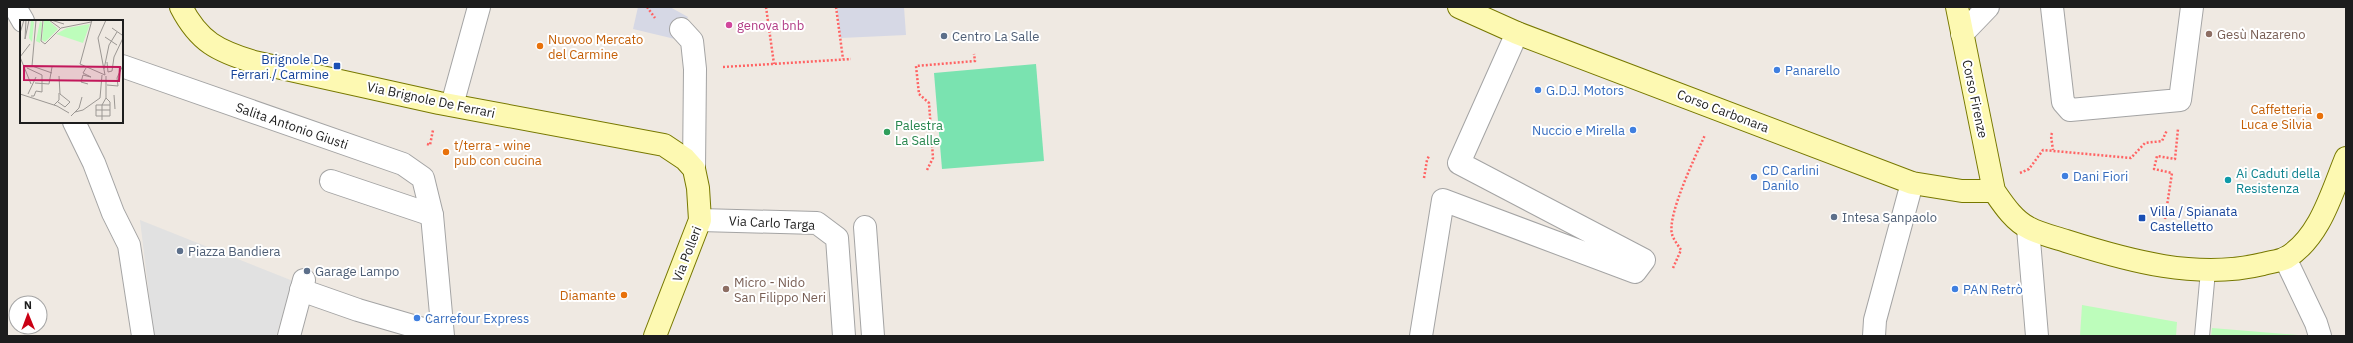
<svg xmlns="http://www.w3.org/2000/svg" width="2353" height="343" font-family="'IBM Plex Sans',sans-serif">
<rect width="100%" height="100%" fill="#efe9e2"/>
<!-- park -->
<g fill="#bdfdbb">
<polygon points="2082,305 2177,322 2176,336 2080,336"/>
<polygon points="2212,328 2298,335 2298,336 2211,336"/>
</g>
<!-- pitch -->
<polygon fill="#7ae3b0" points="1036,64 1044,161 942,169 934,73"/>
<!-- parking -->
<polygon fill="#e1e1e1" points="140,220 293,281 276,336 154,336"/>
<!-- plaza -->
<g fill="#d6d8e5">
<polygon points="638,7 670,7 688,17 675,39 633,29"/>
<polygon points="866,7 904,7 906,35 841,38 837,8"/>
</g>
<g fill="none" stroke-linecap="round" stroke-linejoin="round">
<defs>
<polyline id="lane" points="2202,336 2208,271"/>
<g id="street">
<polyline points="15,7 23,21"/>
<polyline points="2052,7 2063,102 2070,110 2180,100 2192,7"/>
<polyline points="681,29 692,41 695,69 694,169"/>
<polyline points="1962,34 1988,7"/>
<polyline points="122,66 403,164 423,178 432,215 443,336"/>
<polyline points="452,105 479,7"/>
<polyline points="74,122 94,163 113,213 129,245 143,336"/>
<polyline points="331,181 432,215"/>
<polyline points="700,220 817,223 837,238 844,336"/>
<polyline points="865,227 873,336"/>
<polyline points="2028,228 2037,336"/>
<polyline points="2285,258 2316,323 2320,336"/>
<polyline points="301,290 358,310 430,331 438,336"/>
<polyline points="289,336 304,280"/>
<polyline points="1421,336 1443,200 1635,272 1644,260 1459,163 1517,33"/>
<polyline points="1874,336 1875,320 1912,183"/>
</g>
<g id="secondary">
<path d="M181 7C199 42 218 51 254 62L439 103 664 145 685 159 694 169 698 188 700 220 655 336"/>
<polyline points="1459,7 1517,33 1912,183 1962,191 1994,191"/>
<path d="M1957 7 1994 191C2003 204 2014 221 2029 228 2040 234 2054 237 2066 241 2129 261 2197 280 2263 264 2270 262 2280 261 2286 258 2320 238 2332 192 2346 158"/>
</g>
</defs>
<!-- lane casing -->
<use href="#lane" stroke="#a4a4a4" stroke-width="16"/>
<!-- street casing -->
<use href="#street" stroke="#a4a4a4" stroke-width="24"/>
<!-- secondary casing -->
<use href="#secondary" stroke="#777800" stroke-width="24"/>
<!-- path -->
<g stroke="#ff6363" stroke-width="2.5" stroke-dasharray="2 2" stroke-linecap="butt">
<polyline points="647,7 655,18"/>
<polyline points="766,7 774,64"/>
<polyline points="836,7 843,59"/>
<polyline points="723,67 851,59"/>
<polyline points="2052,133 2051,136 2053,150"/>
<polyline points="427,144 430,145 433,130"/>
<polyline points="927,170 933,158 929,103 919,94 916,66 975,61 974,54"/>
<polyline points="2020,173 2029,169 2043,150 2131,158 2145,143 2162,141 2167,130"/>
<polyline points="1424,178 1427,160 1429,156"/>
<polyline points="2165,219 2172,173 2154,169 2157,156 2175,159 2178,129"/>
<path d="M1673 268 1681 250C1678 245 1673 239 1672 234 1667 215 1696 155 1705 135"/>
</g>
<!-- lane -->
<use href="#lane" stroke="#fff" stroke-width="14"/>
<!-- street -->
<use href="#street" stroke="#fff" stroke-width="22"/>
<!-- secondary -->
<use href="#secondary" stroke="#fdf9b2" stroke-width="22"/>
</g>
<!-- markers -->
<circle fill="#d1479c" stroke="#fff" stroke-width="1.5" cx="729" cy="25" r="4"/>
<g fill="#8d6e63" stroke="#fff" stroke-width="1.5">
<circle cx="2209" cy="34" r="4"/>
<circle cx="726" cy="289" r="4"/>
</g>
<g fill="#5c6f8a" stroke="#fff" stroke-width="1.5">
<circle cx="944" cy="36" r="4"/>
<circle cx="1834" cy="217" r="4"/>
<circle cx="180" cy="251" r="4"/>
<circle cx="307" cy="271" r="4"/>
</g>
<g fill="#e8710a" stroke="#fff" stroke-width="1.5">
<circle cx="540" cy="46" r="4"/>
<circle cx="2320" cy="116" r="4"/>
<circle cx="446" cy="152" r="4"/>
<circle cx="624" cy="295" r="4"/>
</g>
<g fill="#1a4fb4" stroke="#fff" stroke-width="1.5">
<rect x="333" y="62" width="8" height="8" rx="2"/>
<rect x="2138" y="214" width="8" height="8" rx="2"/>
</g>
<g fill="#3f7fe0" stroke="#fff" stroke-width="1.5">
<circle cx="1777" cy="70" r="4"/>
<circle cx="1538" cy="90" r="4"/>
<circle cx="1633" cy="130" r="4"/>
<circle cx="2065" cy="176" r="4"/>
<circle cx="1754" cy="177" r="4"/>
<circle cx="1955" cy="289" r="4"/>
<circle cx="417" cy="318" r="4"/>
</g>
<circle fill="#2e9e5b" stroke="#fff" stroke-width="1.5" cx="887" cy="132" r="4"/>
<circle fill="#0f9aa8" stroke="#fff" stroke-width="1.5" cx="2228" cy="180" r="4"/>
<g text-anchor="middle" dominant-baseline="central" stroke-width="4" stroke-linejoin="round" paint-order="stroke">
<!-- hotel labels -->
<g font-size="13" fill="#b23c85" stroke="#fff" text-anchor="start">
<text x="737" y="25">genova bnb</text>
</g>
<!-- education labels -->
<g font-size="13" fill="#785e54" stroke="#fff" text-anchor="start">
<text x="2217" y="34">Gesù Nazareno</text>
<text x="734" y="282">Micro - Nido<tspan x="734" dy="15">San Filippo Neri</tspan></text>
</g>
<!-- service labels -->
<g font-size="13" fill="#4e5e75" stroke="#fff" text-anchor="start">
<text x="952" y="36">Centro La Salle</text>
<text x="1842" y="217">Intesa Sanpaolo</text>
<text x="188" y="251">Piazza Bandiera</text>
<text x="315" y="271">Garage Lampo</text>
</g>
<!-- food labels -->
<g font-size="13" fill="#c56008" stroke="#fff" text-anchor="start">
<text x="548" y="39">Nuovoo Mercato<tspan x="548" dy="15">del Carmine</tspan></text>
<text x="2312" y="109" text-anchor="end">Caffetteria<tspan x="2312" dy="15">Luca e Silvia</tspan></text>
<text x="454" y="145">t/terra - wine<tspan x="454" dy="15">pub con cucina</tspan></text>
<text x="616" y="295" text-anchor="end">Diamante</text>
</g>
<!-- transit labels -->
<g font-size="13" fill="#164399" stroke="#fff" text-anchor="end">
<text x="329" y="59">Brignole De<tspan x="329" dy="15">Ferrari / Carmine</tspan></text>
<text x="2150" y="211" text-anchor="start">Villa / Spianata<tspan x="2150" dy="15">Castelletto</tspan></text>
</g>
<!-- shop labels -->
<g font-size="13" fill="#366cbe" stroke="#fff" text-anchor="start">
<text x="1785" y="70">Panarello</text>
<text x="1546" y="90">G.D.J. Motors</text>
<text x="1625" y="130" text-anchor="end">Nuccio e Mirella</text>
<text x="1762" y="170">CD Carlini<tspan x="1762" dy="15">Danilo</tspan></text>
<text x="2073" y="176">Dani Fiori</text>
<text x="1963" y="289">PAN Retrò</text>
<text x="425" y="318">Carrefour Express</text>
</g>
<!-- street labels -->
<g font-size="13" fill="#1d1d1d" stroke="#fff">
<text transform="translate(1975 99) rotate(78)">Corso Firenze</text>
<text transform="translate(431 100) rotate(12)">Via Brignole De Ferrari</text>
<text transform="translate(1723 111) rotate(21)">Corso Carbonara</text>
<text transform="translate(292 126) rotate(19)">Salita Antonio Giusti</text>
<text transform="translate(772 223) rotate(3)">Via Carlo Targa</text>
<text transform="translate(687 254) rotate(-69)">Via Polleri</text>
</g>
<!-- leisure labels -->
<g font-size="13" fill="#27864d" stroke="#fff" text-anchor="start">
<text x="895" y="125">Palestra<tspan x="895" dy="15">La Salle</tspan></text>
</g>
<!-- culture labels -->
<g font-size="13" fill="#0d838f" stroke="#fff" text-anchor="start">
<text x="2236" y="173">Ai Caduti della<tspan x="2236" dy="15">Resistenza</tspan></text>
</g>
</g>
<!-- overview -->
<g transform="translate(20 20)">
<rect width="103" height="103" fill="#efe9e2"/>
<path d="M11 0 14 2 12 22 9 18ZM28 0 38 9 25 22 22 20 24 1ZM20 1 22 3 20 23 16 21ZM70 4 63 23 36 14 47 8Z" fill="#bdfdbb"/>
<path fill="none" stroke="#9b9793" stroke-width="1" d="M6 0 5 19 9 0M16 0 12 46 32 53M23 0 21 21 25 24 41 8 71 2M29 0 40 8M31 0 44 4M72 0 60 44 85 55M92 8 102 15M0 13 4 0M85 17 97 25M10 24 0 37 11 64M87 42 88 52 92 51 94 37 103 18M7 48 22 55V72L16 71 14 76H11M66 48 63 53 71 57 63 55 61 62 68 64M84 49 89 25 97 12M85 55 78 18 86 0M97 58 103 45M15 63 29 64 32 47M87 65 98 66 97 58M0 74 37 86 49 93M8 74 16 57M94 75 95 89M38 82 45 87 50 82 40 74 39 56M34 85 39 80V73M76 85V96H90V82L86 78M76 85H90M76 90H90M55 92 63 90 80 78 82 55M51 96 59 88 62 77M82 100V85L86 78V56"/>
<path fill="#c2185b" fill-opacity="0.15" stroke="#c2185b" stroke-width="2" d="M4 46 100 47 99 61 4 60Z"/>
<rect width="103" height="103" fill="none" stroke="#1d1d1d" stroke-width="2"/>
</g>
<!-- border -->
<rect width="2353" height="343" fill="none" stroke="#1d1d1d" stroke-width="16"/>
<!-- north arrow -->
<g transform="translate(28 315) rotate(359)"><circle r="19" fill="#ffffff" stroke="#a5a5a5"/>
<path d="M0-3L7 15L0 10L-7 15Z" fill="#ca0014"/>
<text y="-6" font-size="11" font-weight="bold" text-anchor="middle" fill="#1d1d1d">N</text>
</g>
</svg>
